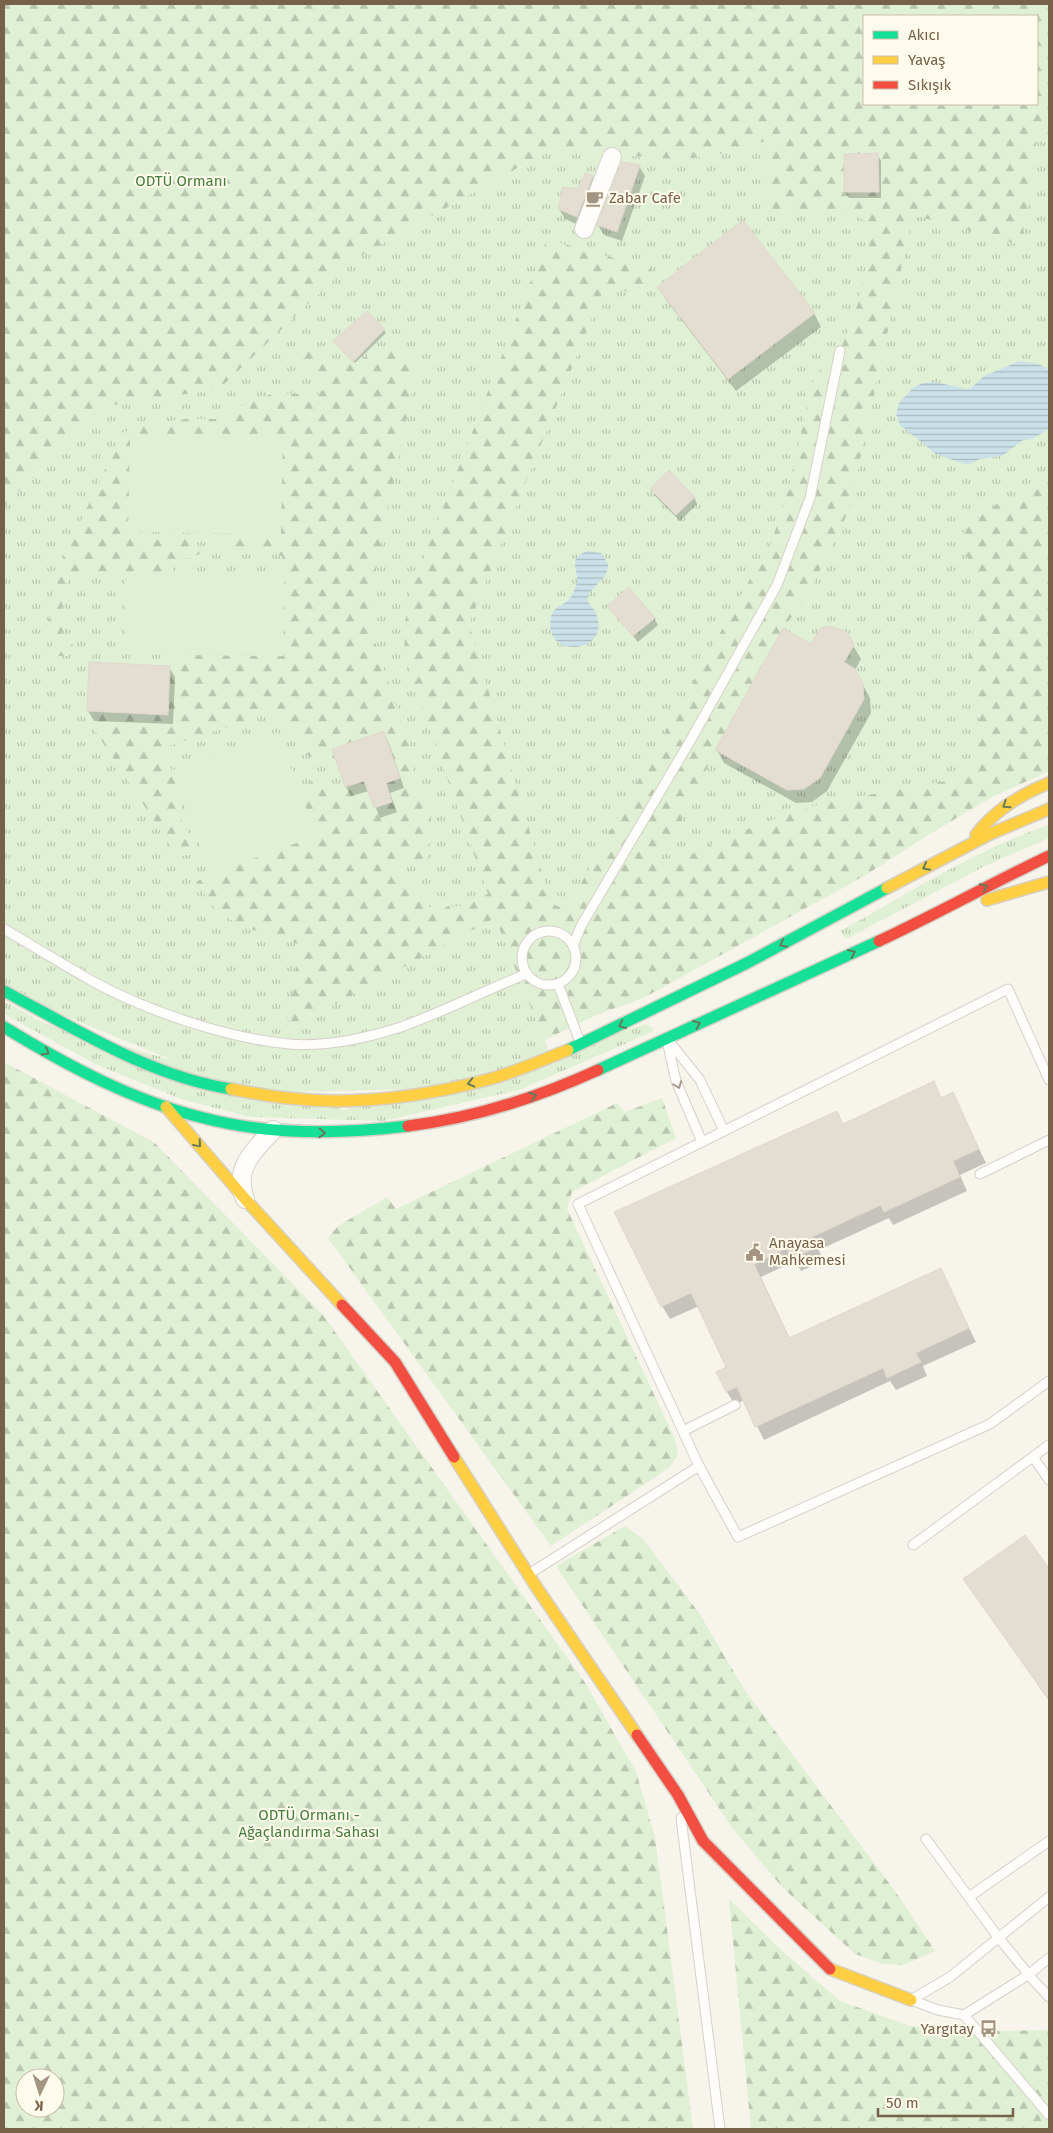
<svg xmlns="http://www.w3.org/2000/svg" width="1053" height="2133" font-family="'Fira Sans',sans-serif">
<defs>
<pattern id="grass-tufts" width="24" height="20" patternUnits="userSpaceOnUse" patternTransform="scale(1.25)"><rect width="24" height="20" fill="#e0f0d4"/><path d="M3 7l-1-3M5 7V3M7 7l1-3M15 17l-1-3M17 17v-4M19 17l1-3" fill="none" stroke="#bac6ae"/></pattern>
<pattern id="forest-firs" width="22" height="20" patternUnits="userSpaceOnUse" patternTransform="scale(1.25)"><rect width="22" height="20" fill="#e0f0d4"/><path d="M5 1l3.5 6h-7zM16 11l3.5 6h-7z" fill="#bac6ae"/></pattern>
<pattern id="water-rules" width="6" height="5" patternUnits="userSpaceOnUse" patternTransform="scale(1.25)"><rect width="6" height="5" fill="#cbe1e9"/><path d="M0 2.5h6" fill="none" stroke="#aababf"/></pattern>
</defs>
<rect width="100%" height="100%" fill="#f7f4eb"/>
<!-- grass -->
<g fill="url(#grass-tufts)">
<polygon points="911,118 1049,137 1049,771 990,798 928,835 864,876 643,998 596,1015 545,1040 550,1057 454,1088 253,1093 4,991 4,506 107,406 219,389 355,259 555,147 653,158 692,158 717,155 766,141"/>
<path d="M1049 825V838L985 866 846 939 840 931C908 894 976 849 1049 825Z"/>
<polygon points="4,1001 44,1023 344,1110 647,1024 653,1028 652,1032 519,1090 383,1121 250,1117 181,1099 95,1064 4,1014"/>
</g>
<!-- forest -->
<g fill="url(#forest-firs)" fill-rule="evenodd">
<path d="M4 4H1049V137L1037 136 1021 245 913 215 849 510 806 599 783 628 715 750 692 801 662 855 665 868 715 842 774 819 824 803 963 778 975 759 980 710 969 661V643L974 625 977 583 975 568 963 550 961 535C970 523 984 512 997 505 1018 494 1034 494 1049 473V771L990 798 928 835 864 876 643 998 596 1015 544 1040 495 918 302 1022 287 1021 300 944 272 938 227 918 215 909 196 882 210 874 315 836 303 801 312 779C326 777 331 787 344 787 350 787 358 783 364 781L374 808 392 802 386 783 383 732 332 749 334 755 321 759 308 756 298 726 268 714 163 748 181 794 180 817 195 845 191 854 178 857 88 720 87 711 168 714 170 666 178 655 283 656 284 578 282 556 266 551 231 549 217 539 218 533 281 535 128 531 139 532 147 540 191 539 201 548V553L192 558 176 559 173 566 171 577 126 576 100 571 86 575 70 574 62 595V637L72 643 74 650 68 656H59C41 638 52 590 59 568L122 433 141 425 185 419H217L254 400 275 393 301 394 311 401 326 387 320 381C321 368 311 363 301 357V352C309 351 321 351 328 356 331 358 334 362 337 363 368 373 380 323 417 367L370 599V619L373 636 411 749 415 764 410 783 431 804V839L426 864 396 863 393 866 436 914 448 906H463L488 894 422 707 405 654 404 629 410 593 547 239 652 269 644 299 606 283 469 624 551 904 567 909 750 579 770 547 788 490 814 376 840 351 859 301 869 248V224L856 215 793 212 777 214 767 204 766 141 717 155 692 158H653L555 147 355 259 219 389 107 406 4 506ZM864 16H1037V104H864Z"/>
<path d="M4 1062 155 1143 323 1315 586 1684 636 1772 655 1837 693 2129H4ZM25 2078H55V2108H25Z"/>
<polygon points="662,1098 676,1138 572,1192 567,1209 675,1439 678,1455 669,1468 551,1546 328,1238 338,1226 387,1197 396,1209 617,1103 625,1112"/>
<polygon points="625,1526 644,1540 699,1613 746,1692 900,1898 935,1951 904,1965 883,1964 855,1954 783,1888 733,1829 556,1566"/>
<polygon points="729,1899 779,1948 840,2001 910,2026 1005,2031 1049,2030 1049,2129 751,2129"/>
</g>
<!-- pitch -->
<g fill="#e0f0d4">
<polygon points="130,435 283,439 281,535 128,531"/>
<polygon points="126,576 284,578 283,656 125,654"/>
<polygon points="278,732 316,836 210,874 172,770"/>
</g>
<!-- water -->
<g fill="url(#water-rules)">
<polygon points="1020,361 1039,364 1049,370 1049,429 1032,439 1023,440 1002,456 980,459 969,464 964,464 936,454 900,425 896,414 899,403 914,387 923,383 935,382 966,389 971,388 984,376"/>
<path d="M588 551 601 553 608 564C609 582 590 584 587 600 590 605 595 610 597 616 610 655 542 659 551 618 553 605 565 606 571 597 573 594 574 589 576 586 582 574 564 558 588 551Z"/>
</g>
<!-- shadow -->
<g fill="#0003">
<polygon points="877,154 881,161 881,198 849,198 845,192 845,155"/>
<polygon points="639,166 645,176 622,241 604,235 598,225"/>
<polygon points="592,177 598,187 583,227 565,219 559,209"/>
<polygon points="659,287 814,313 821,327 736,391 666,300"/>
<polygon points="384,330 386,333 355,363 336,344"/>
<polygon points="652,489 694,497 697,504 680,521 655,496"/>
<polygon points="608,606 654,618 658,625 638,642"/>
<polygon points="847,635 861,659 855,670 870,698 871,713 827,791 812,802 796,803 724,763 717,750 812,646"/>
<polygon points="169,667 175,677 173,724 94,721 88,711"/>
<polygon points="383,733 389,743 404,788 390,793 397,812 380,818 369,791 351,796 346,787"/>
<polygon points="933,1083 942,1099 952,1094 986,1163 960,1175 967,1191 893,1225 889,1218 819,1250 823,1261 801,1271 795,1261 761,1277 790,1339 940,1269 976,1342 923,1366 927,1376 896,1390 890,1381 764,1440 744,1400 735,1405 727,1392 718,1372 728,1368 699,1306 670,1319 662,1306 843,1125"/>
<polygon points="1025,1536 1049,1570 1049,1701 964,1579"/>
</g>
<!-- building -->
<g fill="#e4ddd2" stroke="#e0d8cd">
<polygon points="878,153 879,192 844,192 844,154"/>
<polygon points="622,162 640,165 617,232 597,225"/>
<polygon points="585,173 593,176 577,217 558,209 563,187 578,189"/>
<polygon points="743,220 815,313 728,379 657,287"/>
<polygon points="367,311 385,329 353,362 333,341"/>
<polygon points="669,470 695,497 676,515 650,489"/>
<polygon points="629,587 655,618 633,636 607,606"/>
<polygon points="828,626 843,630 851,638 854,645 844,662 855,669 863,683 864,699 820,778 804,789 787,790 715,750 783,628 811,644 821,628"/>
<polygon points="89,662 170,666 168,715 87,711"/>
<polygon points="384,731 400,778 386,783 392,802 374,808 364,781 345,787 332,749"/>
<polygon points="934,1081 941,1098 953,1092 979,1149 953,1161 960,1177 884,1212 881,1205 812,1237 817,1247 792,1259 787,1248 754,1264 789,1338 941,1268 969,1328 916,1353 921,1362 887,1378 883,1368 755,1427 737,1387 726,1392 716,1372 726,1367 691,1293 661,1307 614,1212 837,1111 843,1124"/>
<polygon points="1025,1535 1049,1568 1049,1700 963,1579"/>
</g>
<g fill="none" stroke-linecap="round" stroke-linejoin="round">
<defs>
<g id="lane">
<path d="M4 929C33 946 62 964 92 981 147 1011 226 1038 289 1044 325 1047 367 1038 401 1027 443 1012 484 991 526 974"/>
<circle cx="549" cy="958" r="27"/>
<polyline points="573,946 581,926 693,736 777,585 810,498 840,351"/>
<polyline points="558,984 580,1042"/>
<polyline points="668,1040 700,1080 724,1131"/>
<polyline points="667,1041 676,1081 702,1142"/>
<polyline points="980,1174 1049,1140"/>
<polyline points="683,1431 735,1405"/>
<polyline points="1033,1457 1049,1480"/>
<polyline points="699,1466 578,1204 1008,989 1049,1080"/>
<polyline points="913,1545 1049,1445"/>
<polyline points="529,1574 699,1466 738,1537 990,1424 1049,1381"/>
<polyline points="681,1818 720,2129"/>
<polyline points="926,1839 998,1937 1034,1981 1049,1997"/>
<polyline points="969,1897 1049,1841"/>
<polyline points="911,2000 950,1977 1049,1897"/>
<polyline points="914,2001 938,2010 964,2015 1028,1975 1049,1958"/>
<polyline points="964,2015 1049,2115"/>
</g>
<g id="street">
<polyline points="584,229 612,157"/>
<path d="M245 1199C233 1169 254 1150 273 1130"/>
</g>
<g id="fast">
<path d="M4 991C76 1029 149 1076 231 1089"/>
<path d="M4 1027C66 1065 133 1101 204 1118 268 1135 342 1134 408 1126"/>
<polyline points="568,1050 747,963 887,888"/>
<polyline points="598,1070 879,941"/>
</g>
<g id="slow">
<path d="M976 835C995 810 1020 795 1049 783"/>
<polyline points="887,888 990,834 1049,809"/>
<polyline points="987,900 1049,882"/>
<path d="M231 1089C249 1092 268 1096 287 1098 355 1106 423 1097 490 1079 516 1072 542 1060 568 1050"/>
<polyline points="166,1107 246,1200 342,1305"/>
<polyline points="454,1457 537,1588 637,1735"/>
<polyline points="830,1969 911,2000"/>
</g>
<g id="jam">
<path d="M879 941C937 914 992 883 1049 856"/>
<path d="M408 1126C473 1118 539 1097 598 1070"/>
<polyline points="342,1305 395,1362 454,1457"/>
<polyline points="637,1735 678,1795 703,1841 830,1969"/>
</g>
</defs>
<!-- lane casing -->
<use href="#lane" stroke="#d6d1c9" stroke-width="11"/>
<!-- street casing -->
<use href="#street" stroke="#d6d1c9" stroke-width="20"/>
<!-- fast casing -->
<use href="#fast" stroke="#d6d0c5" stroke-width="14"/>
<!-- slow casing -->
<use href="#slow" stroke="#d6d0c5" stroke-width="14"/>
<!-- jam casing -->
<use href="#jam" stroke="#d6d0c5" stroke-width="14"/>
<!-- lane -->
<use href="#lane" stroke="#fefdfc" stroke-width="9"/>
<!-- street -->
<use href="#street" stroke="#fefdfc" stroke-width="18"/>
<!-- fast -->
<use href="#fast" stroke="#16e098" stroke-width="11"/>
<!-- slow -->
<use href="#slow" stroke="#ffcf43" stroke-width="11"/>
<!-- jam -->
<use href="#jam" stroke="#f24e42" stroke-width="11"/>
</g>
<!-- one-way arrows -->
<defs><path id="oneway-chevron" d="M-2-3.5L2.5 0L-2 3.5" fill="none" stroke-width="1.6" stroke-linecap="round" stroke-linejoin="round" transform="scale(1.25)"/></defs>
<g stroke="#647a59">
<use href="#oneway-chevron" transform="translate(1006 805) rotate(147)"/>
<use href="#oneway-chevron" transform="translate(926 867) rotate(152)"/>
<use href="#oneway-chevron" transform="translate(984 887) rotate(-27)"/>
<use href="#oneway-chevron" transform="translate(783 944) rotate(152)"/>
<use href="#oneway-chevron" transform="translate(852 953) rotate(-25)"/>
<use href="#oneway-chevron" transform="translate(697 1024) rotate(-25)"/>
<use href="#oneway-chevron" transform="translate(622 1025) rotate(155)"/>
<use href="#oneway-chevron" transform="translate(46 1052) rotate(30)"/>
<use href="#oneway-chevron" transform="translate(471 1083) rotate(166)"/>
<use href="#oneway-chevron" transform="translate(533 1096) rotate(-18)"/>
<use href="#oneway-chevron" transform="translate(322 1133) rotate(2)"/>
<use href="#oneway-chevron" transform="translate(198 1144) rotate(49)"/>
</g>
<use stroke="#a79888" href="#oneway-chevron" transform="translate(678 1085) rotate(69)"/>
<!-- icons -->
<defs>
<symbol id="cafe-bare" viewBox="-9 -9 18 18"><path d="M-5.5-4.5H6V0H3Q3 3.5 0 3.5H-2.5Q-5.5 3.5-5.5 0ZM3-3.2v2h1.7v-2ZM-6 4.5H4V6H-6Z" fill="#a49482" stroke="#fffbec" stroke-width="2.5" paint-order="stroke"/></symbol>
<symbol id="civic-bare" viewBox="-9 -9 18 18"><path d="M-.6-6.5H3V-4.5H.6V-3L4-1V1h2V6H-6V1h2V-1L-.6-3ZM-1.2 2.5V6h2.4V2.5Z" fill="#a49482" stroke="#fffbec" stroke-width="2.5" paint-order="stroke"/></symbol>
<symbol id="bus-bare" viewBox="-9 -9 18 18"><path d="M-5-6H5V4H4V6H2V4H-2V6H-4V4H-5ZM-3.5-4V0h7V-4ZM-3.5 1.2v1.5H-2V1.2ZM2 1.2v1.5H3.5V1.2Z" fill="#a49482" stroke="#fffbec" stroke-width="2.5" paint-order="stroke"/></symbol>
</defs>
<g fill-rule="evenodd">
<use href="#cafe-bare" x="582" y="186" width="25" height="25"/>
<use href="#civic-bare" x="742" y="1240" width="25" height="25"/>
<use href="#bus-bare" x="976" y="2016" width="25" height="25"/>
</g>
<g text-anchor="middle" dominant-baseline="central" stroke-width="4" stroke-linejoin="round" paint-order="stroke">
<!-- park labels -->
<g font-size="15" fill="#487e40" stroke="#fffbec">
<text x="181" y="181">ODTÜ Ormanı</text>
<text x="309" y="1815">ODTÜ Ormanı -<tspan x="309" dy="17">Ağaçlandırma Sahası</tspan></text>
</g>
<!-- poi labels -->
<g font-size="15" fill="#786149" stroke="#fffbec" text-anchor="start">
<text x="609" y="198">Zabar Cafe</text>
<text x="769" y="1243">Anayasa<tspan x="769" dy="17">Mahkemesi</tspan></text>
<text x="974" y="2029" text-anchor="end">Yargıtay</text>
</g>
</g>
<!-- border -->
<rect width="1053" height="2133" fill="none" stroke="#786149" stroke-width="10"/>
<!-- legend -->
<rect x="863" y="15" width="175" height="90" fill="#fffbec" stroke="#c9bdab"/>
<rect x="873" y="31" width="25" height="8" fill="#16e098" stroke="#c9bdab"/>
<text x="908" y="40" font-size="15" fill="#786149">Akıcı</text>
<rect x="873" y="56" width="25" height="8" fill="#ffcf43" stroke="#c9bdab"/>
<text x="908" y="65" font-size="15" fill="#786149">Yavaş</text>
<rect x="873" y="81" width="25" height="8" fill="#f24e42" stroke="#c9bdab"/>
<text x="908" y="90" font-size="15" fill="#786149">Sıkışık</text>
<!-- north arrow -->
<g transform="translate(40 2093) rotate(184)"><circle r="24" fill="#fffbec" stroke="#c9bdab"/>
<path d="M0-4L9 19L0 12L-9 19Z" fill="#a49482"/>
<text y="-8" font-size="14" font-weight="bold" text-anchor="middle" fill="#786149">K</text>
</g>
<!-- scale -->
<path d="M878 2108v8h135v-8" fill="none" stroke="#786149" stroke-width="2.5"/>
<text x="886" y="2108" font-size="15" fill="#786149" stroke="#fffbec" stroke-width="4" paint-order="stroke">50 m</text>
</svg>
